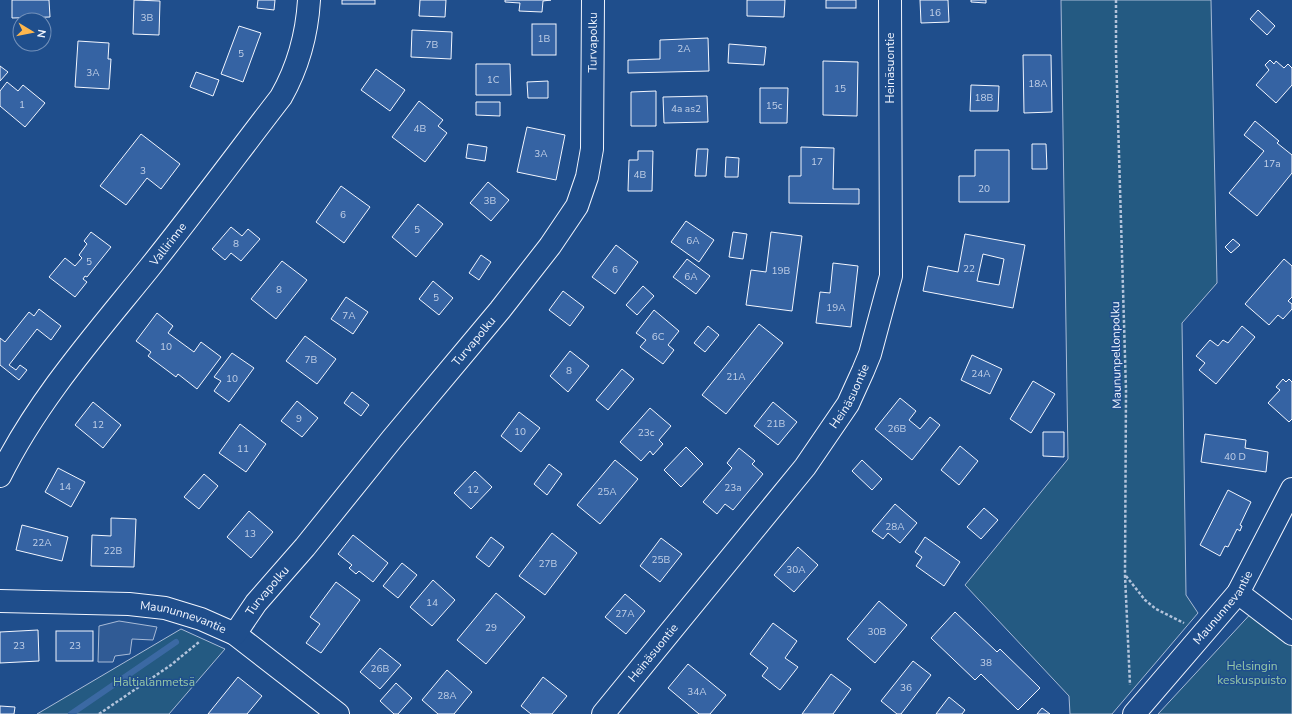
<svg xmlns="http://www.w3.org/2000/svg" width="1292" height="714" font-family="'Nunito Sans',sans-serif">
<rect width="100%" height="100%" fill="#1f4e8c"/>
<!-- green -->
<g fill="#245a82" stroke="#a8bbd7">
<polygon points="1061,0 1211,0 1217,283 1182,323 1186,595 1198,613 1112,714 1070,714 1069,696 965,585 1068,459"/>
<polygon points="1256,608 1292,634 1292,714 1158,714"/>
<polygon points="181,629 225,649 169,714 37,714"/>
</g>
<!-- parking -->
<polygon fill="#305b95" stroke="#a8bbd7" points="119,621 157,627 153,640 132,639 130,654 115,656 113,662 98,662 99,626"/>
<g fill="none" stroke-linecap="round" stroke-linejoin="round">
<!-- stream -->
<polyline stroke="#3b69a3" stroke-width="6" points="71,714 176,642"/>
</g>
<!-- building -->
<g fill="#3563a3" stroke="#f2f6ff" fill-rule="evenodd">
<polygon points="12,0 49,0 50,17 12,18"/>
<polygon points="134,0 160,1 159,35 133,34"/>
<polygon points="258,0 275,0 274,10 257,8"/>
<rect x="342" y="0" width="33" height="4"/>
<polygon points="420,0 446,0 445,17 419,16"/>
<polygon points="505,0 551,0 543,1 542,12 519,11 520,3 505,2"/>
<polygon points="747,0 785,0 784,17 747,16"/>
<rect x="826" y="0" width="30" height="8"/>
<polygon points="920,0 948,0 949,22 921,23"/>
<polygon points="971,0 986,0 986,3 971,2"/>
<polygon points="1258,10 1275,26 1267,35 1250,19"/>
<rect x="532" y="24" width="24" height="31"/>
<polygon points="239,26 261,33 243,82 221,74"/>
<polygon points="412,30 452,32 451,59 411,57"/>
<polygon points="708,38 709,71 628,73 628,60 660,59 660,40"/>
<polygon points="78,41 109,43 108,59 111,59 109,89 75,87"/>
<polygon points="729,44 766,47 764,65 728,63"/>
<polygon points="1023,55 1051,55 1052,112 1024,113"/>
<polygon points="1270,60 1274,64 1276,61 1284,68 1288,64 1292,68 1292,85 1276,103 1256,85 1269,70 1265,65"/>
<polygon points="823,61 858,62 857,116 823,115"/>
<polygon points="476,64 510,64 511,95 476,95"/>
<polygon points="0,66 8,72 0,81"/>
<polygon points="376,69 405,90 390,111 361,90"/>
<polygon points="196,72 219,80 213,96 190,87"/>
<polygon points="548,81 548,98 528,98 527,82"/>
<polygon points="7,82 18,91 23,85 45,103 25,127 0,106 0,91"/>
<polygon points="971,85 999,86 998,111 970,111"/>
<polygon points="760,88 788,88 787,123 760,123"/>
<polygon points="656,91 656,126 631,126 631,92"/>
<polygon points="707,96 708,122 664,123 663,97"/>
<polygon points="419,101 443,120 438,126 447,133 425,162 392,137"/>
<polygon points="476,102 500,102 500,116 476,115"/>
<polygon points="1255,121 1279,141 1277,143 1292,155 1292,173 1257,216 1229,193 1264,151 1244,135"/>
<polygon points="527,127 565,135 556,180 517,172"/>
<polygon points="141,134 180,164 161,189 147,178 126,205 100,186"/>
<polygon points="468,144 487,147 485,161 466,158"/>
<polygon points="1032,144 1046,144 1047,169 1032,169"/>
<polygon points="801,147 834,148 833,189 859,189 859,204 789,203 789,176 801,176"/>
<polygon points="697,149 708,149 706,176 695,176"/>
<polygon points="975,150 1009,150 1009,202 959,202 959,176 975,176"/>
<polygon points="638,151 653,151 652,191 628,191 629,160 638,160"/>
<polygon points="726,157 739,158 738,177 725,177"/>
<polygon points="488,182 509,200 491,221 470,203"/>
<polygon points="341,186 370,207 344,243 316,222"/>
<polygon points="418,204 443,224 416,257 392,237"/>
<polygon points="686,221 714,240 699,262 671,242"/>
<polygon points="231,227 242,236 248,229 260,239 241,261 231,253 225,260 212,249"/>
<polygon points="91,232 111,247 87,277 85,276 83,279 87,282 75,297 49,277 65,258 75,266 82,258 79,255 87,244 84,241"/>
<polygon points="733,232 747,234 743,259 729,257"/>
<polygon points="771,232 802,236 792,311 746,305 751,270 766,272"/>
<path d="M965 234 1025 245 1013 308 923 291 928 266 958 272ZM983 254 1004 259 999 285 977 281Z"/>
<polygon points="1233,239 1240,245 1231,253 1225,247"/>
<polygon points="616,245 638,262 615,294 592,277"/>
<polygon points="481,255 491,262 479,280 469,273"/>
<polygon points="687,259 710,276 696,294 673,277"/>
<polygon points="1284,259 1292,266 1292,297 1288,301 1292,304 1292,309 1283,319 1278,315 1269,325 1245,304"/>
<polygon points="282,261 307,280 276,319 251,299"/>
<polygon points="833,263 858,266 851,327 816,323 820,292 830,293"/>
<polygon points="433,281 453,298 439,315 419,299"/>
<polygon points="643,286 654,296 637,315 626,305"/>
<polygon points="563,291 584,307 570,326 549,310"/>
<polygon points="346,297 368,312 353,334 331,319"/>
<polygon points="39,309 61,326 51,340 37,329 9,365 16,370 20,365 27,370 19,380 0,365 0,338 5,342 29,312 34,316"/>
<polygon points="654,310 679,331 668,345 674,350 663,364 640,347 646,340 636,333"/>
<polygon points="157,313 173,326 168,333 194,352 201,342 221,357 197,389 178,374 176,377 148,356 151,352 136,341"/>
<polygon points="759,324 783,343 726,414 702,395"/>
<polygon points="708,326 719,335 705,352 694,343"/>
<polygon points="1242,326 1255,337 1216,384 1199,370 1205,363 1196,356 1210,340 1218,346 1223,340 1228,343"/>
<polygon points="305,336 336,359 317,384 286,361"/>
<polygon points="570,351 589,366 568,392 550,376"/>
<polygon points="232,353 254,368 229,402 214,391 221,381 214,377"/>
<polygon points="972,355 1002,369 990,394 961,380"/>
<polygon points="622,369 634,379 608,410 596,400"/>
<polygon points="1283,379 1286,382 1289,379 1292,382 1292,419 1289,422 1268,403 1280,390 1276,387"/>
<polygon points="1033,381 1055,394 1031,433 1010,419"/>
<polygon points="352,392 369,405 361,416 344,403"/>
<polygon points="900,398 916,411 909,420 920,429 930,417 940,425 912,460 875,429"/>
<polygon points="297,401 318,418 302,437 281,421"/>
<polygon points="93,402 121,425 103,448 75,425"/>
<polygon points="773,402 797,422 778,445 754,426"/>
<polygon points="650,408 671,426 659,440 663,444 653,455 650,451 641,461 620,442"/>
<polygon points="519,412 540,428 521,452 501,436"/>
<polygon points="240,424 266,444 246,472 219,453"/>
<polygon points="1043,432 1064,432 1064,457 1043,456"/>
<polygon points="1205,434 1246,440 1245,448 1268,452 1266,472 1201,462"/>
<polygon points="960,446 978,461 959,485 941,470"/>
<polygon points="686,447 703,464 681,487 664,470"/>
<polygon points="739,448 755,461 752,464 763,474 733,510 725,504 717,514 703,502 732,468 727,463"/>
<polygon points="615,460 638,479 600,524 577,505"/>
<polygon points="862,460 882,479 872,490 852,471"/>
<polygon points="549,464 562,474 547,495 534,484"/>
<polygon points="58,468 85,482 71,507 45,492"/>
<polygon points="475,471 492,487 471,509 454,493"/>
<polygon points="204,474 218,486 199,509 184,497"/>
<polygon points="1228,490 1251,502 1240,525 1242,526 1240,531 1237,529 1228,547 1225,546 1220,556 1200,545"/>
<polygon points="895,504 917,523 900,543 888,533 883,539 872,531"/>
<polygon points="984,508 998,520 981,539 967,527"/>
<polygon points="249,511 273,532 251,558 227,537"/>
<polygon points="111,518 136,519 134,567 91,566 92,535 111,536"/>
<polygon points="22,525 68,537 62,561 16,550"/>
<polygon points="552,533 577,553 545,595 519,576"/>
<polygon points="353,535 388,563 373,582 359,571 356,574 349,568 352,565 338,554"/>
<polygon points="491,537 504,547 489,567 476,557"/>
<polygon points="925,537 960,562 944,586 916,566 922,557 915,552"/>
<polygon points="661,538 682,554 660,582 640,566"/>
<polygon points="798,547 818,565 794,592 774,575"/>
<polygon points="402,563 417,575 398,598 383,586"/>
<polygon points="433,580 455,600 432,626 410,607"/>
<polygon points="336,582 360,600 321,653 306,643 320,624 310,617"/>
<polygon points="496,593 525,617 486,664 457,640"/>
<polygon points="625,594 645,611 626,634 605,617"/>
<polygon points="879,601 907,625 875,663 847,639"/>
<polygon points="955,612 997,652 1000,649 1040,688 1018,710 981,674 975,680 931,638"/>
<polygon points="773,623 797,641 785,658 798,667 780,690 762,676 768,668 750,654"/>
<polygon points="38,630 39,661 0,663 0,632"/>
<rect x="56" y="631" width="37" height="30"/>
<polygon points="380,648 401,665 380,689 360,672"/>
<polygon points="913,661 931,675 901,714 897,714 881,701"/>
<polygon points="688,664 726,695 710,714 699,714 668,688"/>
<polygon points="447,670 472,692 454,714 438,714 422,700"/>
<polygon points="831,674 851,689 833,714 802,714"/>
<polygon points="238,677 262,696 247,714 208,714"/>
<polygon points="543,677 567,696 552,714 531,714 521,706"/>
<polygon points="396,683 412,698 398,714 394,714 380,701"/>
<polygon points="949,697 965,710 962,714 936,714"/>
<polygon points="0,706 15,707 14,714 0,714"/>
<polygon points="1042,708 1050,714 1037,714"/>
</g>
<g fill="none" stroke-linecap="round" stroke-linejoin="round">
<defs>
<g id="minor">
<path id="s1" d="M0 476C38 399 96 334 150 267 195 211 237 154 281 97 298 67 307 34 309 0"/>
<polyline points="1238,593 1292,634"/>
<path id="s2" d="M0 601 129 604 165 608 201 619 235 634 338 714"/>
<path id="s3" d="M235 634 256 603 305 547 392 439 500 310 550 246 577 206 587 177 592 149 593 0"/>
<path id="s4" d="M603 714 805 467 848 404 863 371 870 354 891 276 890 0"/>
<path id="s5" d="M1134 714 1238 593 1292 489"/>
</g>
</defs>
<!-- minor casing -->
<use href="#minor" stroke="#f2f6ff" stroke-width="24"/>
<!-- path -->
<g stroke="#b3c4dc" stroke-width="2.5" stroke-dasharray="3 2" stroke-linecap="butt">
<polyline points="1116,0 1116,53 1126,390 1125,575 1130,685"/>
<polyline points="1126,576 1145,600 1156,609 1184,623"/>
<polyline points="99,714 171,665 199,642"/>
</g>
<!-- minor -->
<use href="#minor" stroke="#1f4e8c" stroke-width="22"/>
</g>
<g text-anchor="middle" dominant-baseline="central" stroke-width="3" stroke-linejoin="round" paint-order="stroke">
<!-- number labels -->
<g font-size="10" fill="#c3d1e8">
<text x="935" y="13">16</text>
<text x="147" y="18">3B</text>
<text x="544" y="39">1B</text>
<text x="432" y="45">7B</text>
<text x="684" y="49">2A</text>
<text x="241" y="54">5</text>
<text x="93" y="73">3A</text>
<text x="493" y="80">1C</text>
<text x="1038" y="84">18A</text>
<text x="840" y="89">15</text>
<text x="984" y="98">18B</text>
<text x="22" y="105">1</text>
<text x="774" y="106">15c</text>
<text x="686" y="109">4a as2</text>
<text x="420" y="129">4B</text>
<text x="541" y="154">3A</text>
<text x="817" y="162">17</text>
<text x="1272" y="164">17a</text>
<text x="143" y="171">3</text>
<text x="640" y="175">4B</text>
<text x="984" y="189">20</text>
<text x="490" y="201">3B</text>
<text x="343" y="215">6</text>
<text x="417" y="230">5</text>
<text x="693" y="241">6A</text>
<text x="236" y="244">8</text>
<text x="89" y="262">5</text>
<text x="969" y="269">22</text>
<text x="615" y="270">6</text>
<text x="781" y="271">19B</text>
<text x="691" y="277">6A</text>
<text x="279" y="290">8</text>
<text x="436" y="298">5</text>
<text x="836" y="308">19A</text>
<text x="349" y="316">7A</text>
<text x="658" y="337">6C</text>
<text x="166" y="347">10</text>
<text x="311" y="360">7B</text>
<text x="569" y="371">8</text>
<text x="981" y="374">24A</text>
<text x="736" y="377">21A</text>
<text x="232" y="379">10</text>
<text x="299" y="419">9</text>
<text x="776" y="424">21B</text>
<text x="98" y="425">12</text>
<text x="897" y="429">26B</text>
<text x="520" y="432">10</text>
<text x="646" y="433">23c</text>
<text x="243" y="449">11</text>
<text x="1235" y="457">40 D</text>
<text x="65" y="487">14</text>
<text x="733" y="488">23a</text>
<text x="473" y="490">12</text>
<text x="607" y="492">25A</text>
<text x="895" y="527">28A</text>
<text x="250" y="534">13</text>
<text x="42" y="543">22A</text>
<text x="113" y="551">22B</text>
<text x="661" y="560">25B</text>
<text x="548" y="564">27B</text>
<text x="796" y="570">30A</text>
<text x="432" y="603">14</text>
<text x="625" y="614">27A</text>
<text x="491" y="628">29</text>
<text x="877" y="632">30B</text>
<text x="19" y="646">23</text>
<text x="75" y="646">23</text>
<text x="986" y="663">38</text>
<text x="380" y="669">26B</text>
<text x="906" y="688">36</text>
<text x="697" y="692">34A</text>
<text x="447" y="696">28A</text>
</g>
<!-- street labels -->
<g font-size="12" fill="#f2f6ff" stroke="#1f4e8c">
<text stroke="none"><textPath href="#s3" startOffset="714">Turvapolku</textPath></text>
<text transform="translate(890 68) rotate(-90)">Heinäsuontie</text>
<text stroke="none"><textPath href="#s1" startOffset="287">Vallirinne</textPath></text>
<text stroke="none"><textPath href="#s3" startOffset="378">Turvapolku</textPath></text>
<text transform="translate(1116 355) rotate(-91)">Maununpellonpolku</text>
<text stroke="none"><textPath href="#s4" startOffset="403">Heinäsuontie</textPath></text>
<text stroke="none"><textPath href="#s3" startOffset="54">Turvapolku</textPath></text>
<text stroke="none"><textPath href="#s5" startOffset="139">Maununnevantie</textPath></text>
<text stroke="none"><textPath href="#s2" startOffset="185">Maununnevantie</textPath></text>
<text stroke="none"><textPath href="#s4" startOffset="79">Heinäsuontie</textPath></text>
</g>
<!-- park labels -->
<g font-size="12" fill="#97c8a6" stroke="#1f4e8c">
<text x="1252" y="666">Helsingin<tspan x="1252" dy="14">keskuspuisto</tspan></text>
<text x="154" y="682">Haltialanmetsä</text>
</g>
</g>
<!-- north arrow -->
<g transform="translate(32 32) rotate(100)"><circle r="19" fill="#1f4e8c" stroke="#7391ba"/>
<path d="M0-3L7 15L0 10L-7 15Z" fill="#ffb74d"/>
<text y="-6" font-size="11" font-weight="bold" text-anchor="middle" fill="#f2f6ff">N</text>
</g>
</svg>
